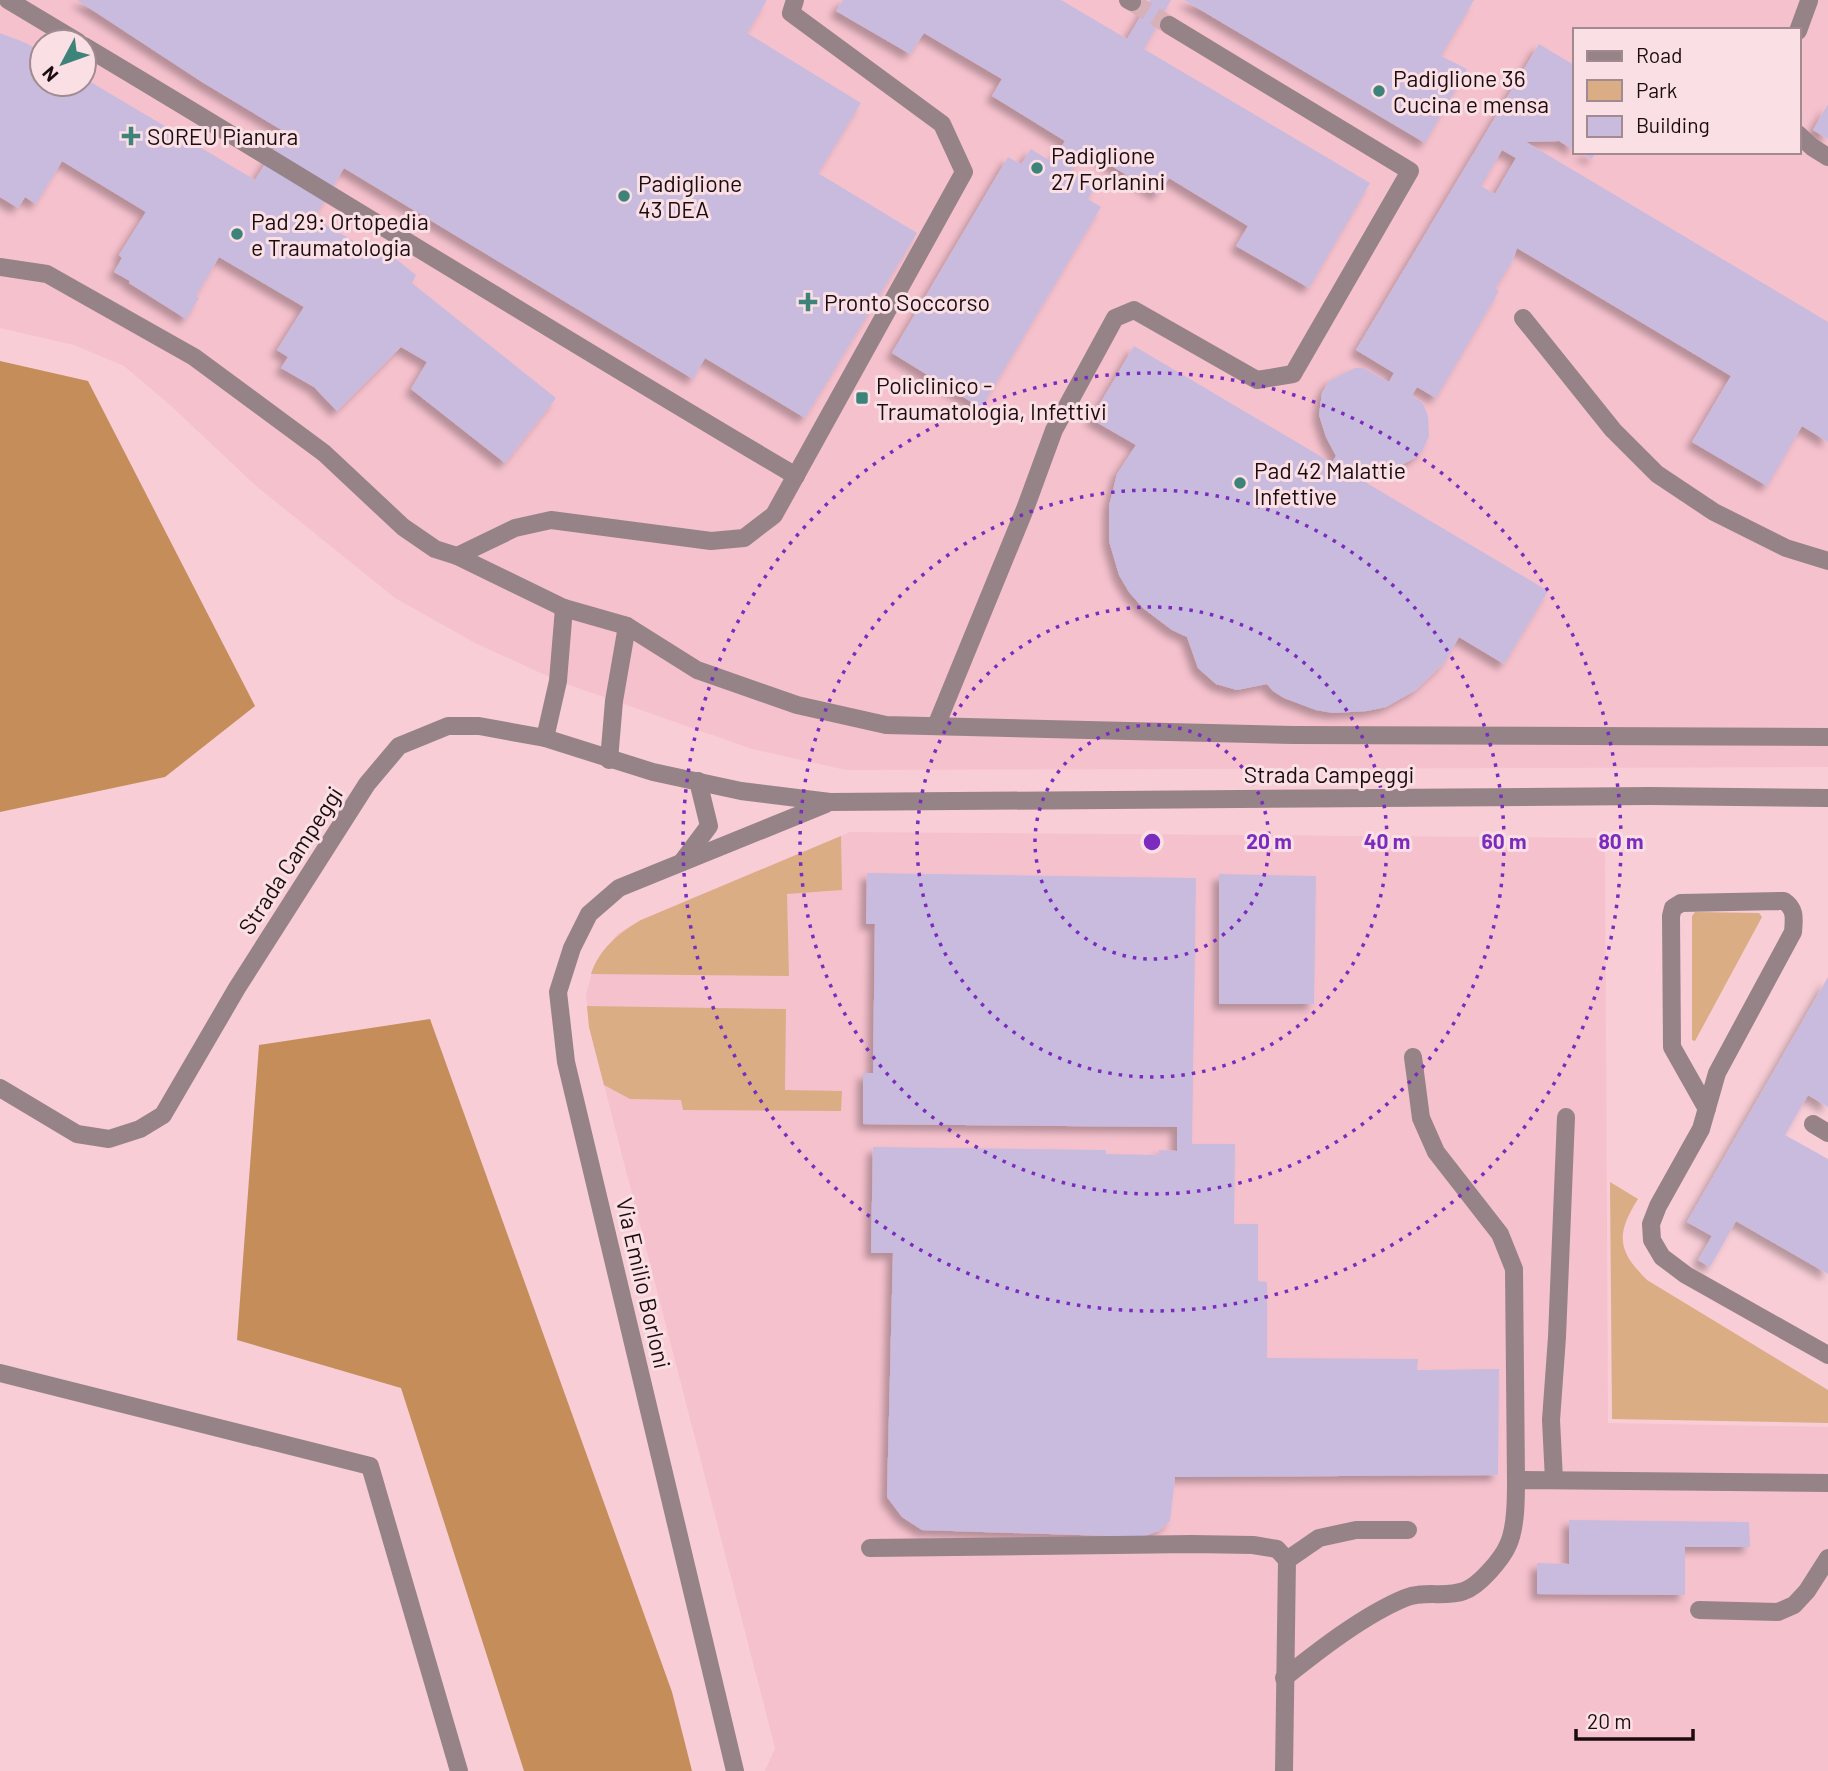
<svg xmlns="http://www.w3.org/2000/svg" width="1828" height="1771" font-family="Barlow,sans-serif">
<defs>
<filter id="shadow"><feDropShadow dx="-6" dy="6" stdDeviation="3.5" flood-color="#0004"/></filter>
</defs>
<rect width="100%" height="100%" fill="#f8cdd6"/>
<!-- built -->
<g fill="#f5c1cd" fill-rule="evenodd">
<path d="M0 0H1828V767L846 770 752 749 558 681 475 643 395 598 256 486 170 405 124 366 74 345 0 328ZM1574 30H1798V152H1574ZM42 42H84V84H42Z"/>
<polygon points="850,832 1605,838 1608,1423 1828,1427 1828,1771 765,1771 775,1748 589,1027 586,994 594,966 617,934 641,920"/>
</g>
<!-- green -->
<g fill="#daad85">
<path d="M841 836 842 890 787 894 789 976 591 974C599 949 620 932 641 920Z"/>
<polygon points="1695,912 1759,913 1762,917 1695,1041 1692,1040 1692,916"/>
<polygon points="587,1006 786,1009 785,1090 842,1091 841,1111 683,1110 681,1100 630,1099 604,1085 589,1027"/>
<path d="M1610 1182 1638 1199C1615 1235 1618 1251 1647 1280L1828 1390V1423L1612 1419Z"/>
</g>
<!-- forest -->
<g fill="#c48d5a">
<polygon points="0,361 88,381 255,706 165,777 0,812"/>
<polygon points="430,1019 672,1692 692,1771 524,1771 401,1388 237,1340 259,1045"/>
</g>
<!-- building -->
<g fill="#c9bbde" fill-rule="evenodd" filter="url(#shadow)">
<polygon points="77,0 767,0 747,33 861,103 818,173 917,233 805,418 705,358 693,379 344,168 314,218 379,256 386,251 416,275 412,283 556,398 505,463 411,389 427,362 401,347 337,411 314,387 281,368 288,357 277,350 304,307 219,257 196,296 199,298 186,319 129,283 130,281 114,272 122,258 119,255 146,212 62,161 36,204 25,197 18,208 0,197 0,33 26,43 42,52 42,84 84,84 84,78 255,180 285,132 202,82"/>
<polygon points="843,0 1061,0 1127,39 1150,0 1171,0 1144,49 1370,183 1309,288 1236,246 1248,226 1169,178 1158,195 1085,149 1071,172 1095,186 1088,199 1101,207 981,408 892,353 1008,157 1021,164 1031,149 1052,162 1065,141 992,96 1002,79 924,33 910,54 836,11"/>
<polygon points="1184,0 1474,0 1441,56 1467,69 1425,143"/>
<path d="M1539 44 1574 65V150L1559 141 1526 142 1828 322V442L1802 426 1767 486 1692 442 1731 376 1517 248 1513 260 1495 289 1499 291 1436 398 1417 387 1412 395 1423 403 1428 416 1429 436 1422 452 1413 459 1401 465 1386 469H1359L1355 476 1548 591 1504 664 1459 637 1444 663 1416 690 1386 707 1367 711 1333 713 1316 710 1284 698 1273 691 1267 684 1237 690 1216 684 1198 668 1187 637 1172 630 1143 608 1129 592 1119 575 1109 541V506L1117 474 1136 445 1091 419 1134 346 1332 463 1336 456 1326 437 1319 415 1322 393 1329 381 1355 368H1364L1389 382 1394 373 1356 350ZM1502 150 1516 158 1495 194 1481 186Z"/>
<polygon points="1828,104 1828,139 1813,130"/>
<polygon points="1579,152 1596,152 1592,159"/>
<polygon points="867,873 1196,878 1192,1144 1235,1144 1234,1224 1258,1224 1258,1281 1267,1282 1267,1358 1418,1359 1417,1370 1499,1369 1498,1475 1175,1477 1170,1521 1159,1531 1142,1537 922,1530 902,1517 887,1497 893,1253 871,1253 873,1147 1106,1150 1106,1154 1159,1155 1159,1150 1177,1151 1177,1127 863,1124 863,1073 873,1073 875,924 866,924"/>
<polygon points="1219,874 1316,876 1314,1004 1219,1004"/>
<polygon points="1828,977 1828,1107 1808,1095 1785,1135 1828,1159 1828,1274 1736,1221 1710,1267 1698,1260 1712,1236 1687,1222"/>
<polygon points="1569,1520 1749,1522 1750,1547 1685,1547 1685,1595 1537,1594 1537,1563 1569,1564"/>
</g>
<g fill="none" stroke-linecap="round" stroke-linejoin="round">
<!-- minor-tunnel -->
<polyline stroke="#d7b0b8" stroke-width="18" stroke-dasharray="18 9" stroke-linecap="butt" points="1132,2 1169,25"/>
<!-- minor -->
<g stroke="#968387" stroke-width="18">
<polyline points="8,0 78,42"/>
<polyline points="795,0 791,13 942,124 964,172 774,515 744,538 711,541 551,520 515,528 457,556 564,608 627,626 697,670 797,705 886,725 1293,735 1828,737"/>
<polyline points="1128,0 1132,2"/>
<polyline points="1798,31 1809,1"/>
<path d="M84 46C322 188 557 335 796 476"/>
<polyline points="1798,134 1812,147 1828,157"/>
<polyline points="0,267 47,274 194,357 324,453 403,527 435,549 457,556"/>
<polyline points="1523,318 1613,430 1657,474 1714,512 1786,548 1828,561"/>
<polyline points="936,726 1025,509 1054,430 1115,318 1134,310 1257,380 1293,374 1410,171 1169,25"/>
<polyline points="545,738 558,681 564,608"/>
<polyline points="609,760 614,701 627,626"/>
<polyline points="682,862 709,826 698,781"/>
<polyline points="1413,1057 1421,1118 1436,1152 1500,1234 1514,1269 1516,1480"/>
<polyline points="0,1088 77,1134 109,1139 140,1129 163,1115 237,988 367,784 399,746 448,726 479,726 545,738 653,772 741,791 830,802 1650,796 1828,798"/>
<path d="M1707 1109 1672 1047 1671 916 1673 908 1681 903 1784 901C1796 909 1794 919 1793 932L1717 1073 1701 1129 1658 1206 1651 1224 1652 1240 1662 1257 1686 1275 1828 1355"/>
<polyline points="1813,1124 1828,1133"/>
<polyline points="0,1373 370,1466 459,1771"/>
<polyline points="1554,1480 1551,1420 1557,1337 1566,1117"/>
<polyline points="870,1548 1192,1544 1253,1545 1277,1549 1287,1560 1284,1771"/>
<polyline points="1287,1560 1319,1538 1356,1530 1408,1530"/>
<polyline points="1699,1610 1778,1612 1794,1605 1807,1591 1828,1558"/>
<path d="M1284 1678C1319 1650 1364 1615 1405 1598 1424 1590 1446 1598 1464 1591 1479 1586 1502 1559 1508 1545 1516 1528 1516 1499 1516 1480L1828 1483"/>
<polyline points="735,1771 566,1062 558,992 572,948 589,914 619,888 826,804"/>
</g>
</g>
<!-- distance rings -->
<g fill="none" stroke="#7b2cbf" stroke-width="3.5" stroke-dasharray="3.5 7">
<circle cx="1152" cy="842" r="117"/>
<circle cx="1152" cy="842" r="235"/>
<circle cx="1152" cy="842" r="352"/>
<circle cx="1152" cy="842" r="469"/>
</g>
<!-- markers -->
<g fill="#3d8379" stroke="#fadfe5" stroke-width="2.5">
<circle cx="1379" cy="91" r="7"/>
<path d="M127.5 125.5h7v7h7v7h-7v7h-7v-7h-7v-7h7z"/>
<circle cx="1037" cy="168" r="7"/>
<circle cx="624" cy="196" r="7"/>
<circle cx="237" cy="234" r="7"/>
<path d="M804.5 291.5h7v7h7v7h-7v7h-7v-7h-7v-7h7z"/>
<rect x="855" y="391" width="14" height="14" rx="3.5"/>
<circle cx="1240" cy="483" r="7"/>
</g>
<g text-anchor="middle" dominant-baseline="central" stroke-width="6" stroke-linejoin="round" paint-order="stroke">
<!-- poi labels -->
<g font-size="23" fill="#1b0c10" stroke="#fadfe5" text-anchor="start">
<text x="1393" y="78">Padiglione 36<tspan x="1393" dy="26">Cucina e mensa</tspan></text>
<text x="147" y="136">SOREU Pianura</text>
<text x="1051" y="155">Padiglione<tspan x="1051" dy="26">27 Forlanini</tspan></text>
<text x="638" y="183">Padiglione<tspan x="638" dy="26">43 DEA</tspan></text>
<text x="251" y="221">Pad 29: Ortopedia<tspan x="251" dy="26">e Traumatologia</tspan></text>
<text x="824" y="302">Pronto Soccorso</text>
<text x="876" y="385">Policlinico -<tspan x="876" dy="26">Traumatologia, Infettivi</tspan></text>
<text x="1254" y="470">Pad 42 Malattie<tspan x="1254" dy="26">Infettive</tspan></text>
</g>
<!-- street labels -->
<g font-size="23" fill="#1b0c10" stroke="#fadfe5">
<text x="1329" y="774">Strada Campeggi</text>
<text transform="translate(290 860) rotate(-57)">Strada Campeggi</text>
<text transform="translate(644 1283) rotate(77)">Via Emilio Borloni</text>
</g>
</g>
<circle cx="1152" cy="842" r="10" fill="#7b2cbf" stroke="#fadfe5" stroke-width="3.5"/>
<g font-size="21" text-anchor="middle" font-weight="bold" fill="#7b2cbf" stroke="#fadfe5" stroke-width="6" stroke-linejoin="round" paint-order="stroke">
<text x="1269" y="849">20 m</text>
<text x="1387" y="849">40 m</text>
<text x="1504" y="849">60 m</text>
<text x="1621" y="849">80 m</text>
</g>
<!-- legend -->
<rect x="1573" y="28" width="228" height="126" fill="#fadfe5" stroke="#a18b90" stroke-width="2"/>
<rect x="1587" y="51" width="35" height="10" fill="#968387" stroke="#a18b90" stroke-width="2"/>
<text x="1636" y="63" font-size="21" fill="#1b0c10">Road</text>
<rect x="1587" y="80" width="35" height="21" fill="#daad85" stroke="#a18b90" stroke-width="2"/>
<text x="1636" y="98" font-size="21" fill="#1b0c10">Park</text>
<rect x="1587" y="116" width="35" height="21" fill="#c9bbde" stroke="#a18b90" stroke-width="2"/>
<text x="1636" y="133" font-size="21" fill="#1b0c10">Building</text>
<!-- north arrow -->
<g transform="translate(63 63) rotate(229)"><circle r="33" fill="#fadfe5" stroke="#a18b90" stroke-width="2"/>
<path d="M0-5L12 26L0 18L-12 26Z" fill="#3d8379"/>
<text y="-10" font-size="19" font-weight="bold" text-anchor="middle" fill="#1b0c10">N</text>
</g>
<!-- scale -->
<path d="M1576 1729v10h117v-10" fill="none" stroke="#1b0c10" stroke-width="3.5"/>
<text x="1587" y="1729" font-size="21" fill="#1b0c10" stroke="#fadfe5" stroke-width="5" paint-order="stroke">20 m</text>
</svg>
